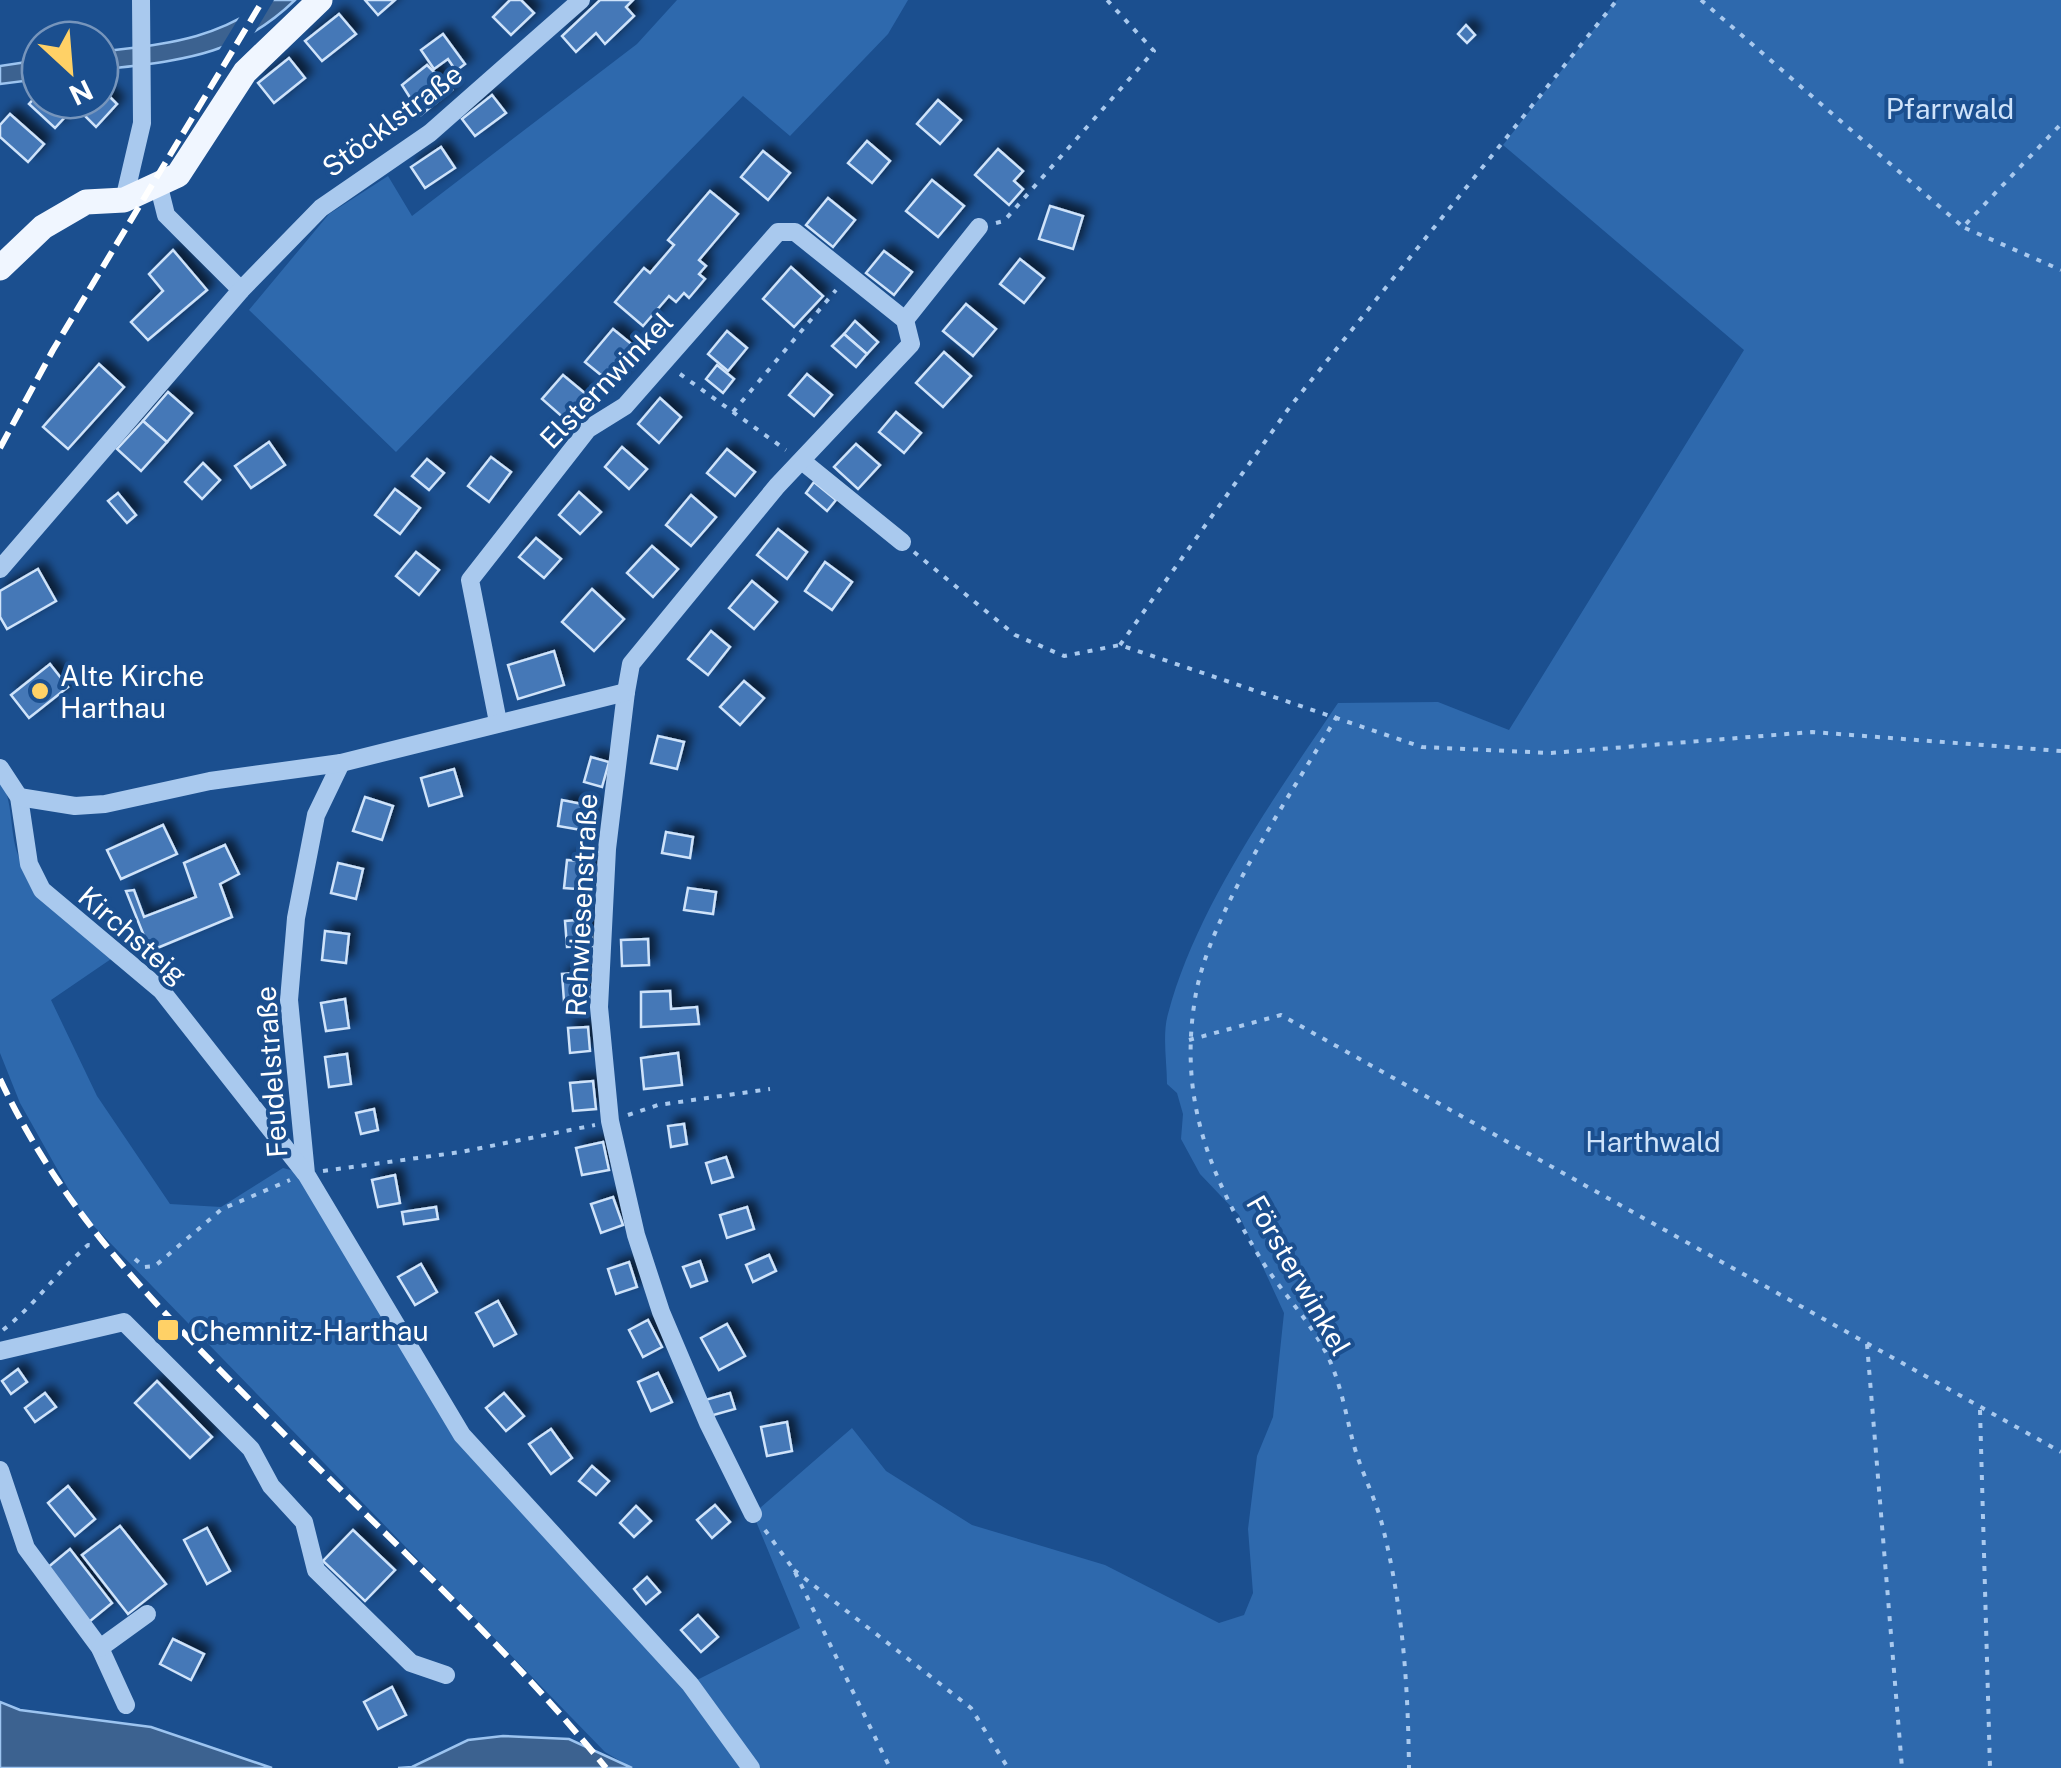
<svg xmlns="http://www.w3.org/2000/svg" width="2061" height="1768" font-family="'Public Sans',sans-serif">
<defs>
<filter id="shadow"><feDropShadow dx="7" dy="-7" stdDeviation="5" flood-color="#0009"/></filter>
</defs>
<rect width="100%" height="100%" fill="#1b4f8f"/>
<!-- green -->
<g fill="#2e69ad">
<polygon points="677,0 908,0 888,34 790,136 743,96 396,452 249,310 329,214 388,176 412,216 637,44"/>
<path d="M1617 0H2061V1768H632L605 1752 83 1215 20 1103 0 1053V779C14 802 9 830 18 855 32 899 78 929 111 959L51 1000 97 1096 170 1204 221 1207 283 1168 306 1174 462 1435 689 1684 800 1628 753 1514 852 1428 886 1471 972 1525 1105 1565 1219 1623 1244 1615 1253 1593 1248 1529 1257 1456 1273 1417 1284 1313 1239 1215 1200 1174 1181 1139 1183 1114 1177 1093 1167 1084C1167 1062 1162 1035 1168 1014 1196 907 1276 795 1338 703L1438 702 1509 730 1744 350 1503 145Z"/>
</g>
<!-- water -->
<g fill="#3c6290" stroke="#9cc4f0" stroke-width="2.5">
<path d="M270 0H295C235 58 179 60 100 70V52C168 43 212 41 270 0Z"/>
<polygon points="40,60 40,79 0,84 0,66"/>
<polygon points="0,1702 20,1710 151,1727 272,1768 0,1768"/>
<polygon points="503,1736 569,1739 632,1768 398,1768 412,1767 468,1740"/>
</g>
<!-- pier -->
<polygon fill="#1b4f8f" points="263,0 274,0 249,42 215,57 240,16"/>
<!-- building -->
<g fill="#4478b7" stroke="#cfe3fa" stroke-width="2.5" filter="url(#shadow)">
<polygon points="365,0 395,0 378,15"/>
<polygon points="510,0 521,0 534,13 511,35 493,17"/>
<polygon points="600,0 633,0 626,7 634,16 605,44 596,33 576,52 562,36"/>
<polygon points="339,14 356,34 322,61 305,41"/>
<polygon points="1466,25 1475,35 1467,43 1458,34"/>
<polygon points="443,34 465,64 456,71 448,59 434,69 421,50"/>
<polygon points="289,58 305,78 274,103 258,83"/>
<polygon points="427,65 452,90 421,115 402,85"/>
<polygon points="101,88 117,104 96,127 80,111 90,100 100,100"/>
<polygon points="40,92 40,100 49,100 66,116 55,128 29,104"/>
<polygon points="492,95 506,113 475,136 462,119"/>
<polygon points="938,100 961,120 940,144 917,124"/>
<polygon points="10,114 44,144 28,162 0,137 0,125"/>
<polygon points="867,141 890,161 872,183 848,163"/>
<polygon points="441,147 455,168 425,188 411,167"/>
<polygon points="998,149 1023,171 1014,181 1023,189 1009,205 975,175"/>
<polygon points="763,151 790,173 768,200 741,177"/>
<polygon points="932,180 964,206 938,237 906,211"/>
<polygon points="710,191 738,214 699,260 706,266 699,274 705,279 689,298 684,293 676,302 669,296 643,326 615,302 644,268 650,273 674,245 668,240"/>
<polygon points="828,198 855,220 833,247 806,225"/>
<polygon points="1050,206 1083,216 1073,249 1039,239"/>
<polygon points="173,250 207,290 148,340 131,322 163,291 149,274"/>
<polygon points="884,251 912,272 894,295 866,273"/>
<polygon points="1020,259 1044,278 1024,303 1000,284"/>
<polygon points="791,267 823,296 794,327 763,299"/>
<polygon points="966,304 996,329 973,356 943,331"/>
<polygon points="855,321 878,342 867,354 844,334"/>
<polygon points="613,329 640,351 612,384 585,362"/>
<polygon points="727,331 747,348 728,371 708,354"/>
<polygon points="844,334 867,354 856,367 832,346"/>
<polygon points="944,352 971,376 943,407 916,383"/>
<polygon points="99,364 124,387 68,449 43,427"/>
<polygon points="717,365 734,379 723,393 706,379"/>
<polygon points="807,374 832,395 814,416 789,395"/>
<polygon points="563,375 587,395 566,420 542,399"/>
<polygon points="168,392 192,413 167,442 143,421"/>
<polygon points="660,398 681,417 659,443 638,424"/>
<polygon points="896,412 921,433 904,453 879,432"/>
<polygon points="143,421 167,442 141,471 117,449"/>
<polygon points="269,442 285,465 251,488 235,466"/>
<polygon points="856,444 880,465 858,489 834,467"/>
<polygon points="622,447 647,469 629,489 605,467"/>
<polygon points="727,449 755,472 735,496 707,473"/>
<polygon points="491,457 511,472 489,502 468,486"/>
<polygon points="427,459 444,473 429,490 412,476"/>
<polygon points="203,463 220,480 202,499 185,482"/>
<polygon points="814,482 836,500 827,511 806,493"/>
<polygon points="395,489 420,508 400,534 375,515"/>
<polygon points="579,492 601,512 580,534 559,515"/>
<polygon points="118,493 136,515 127,523 108,501"/>
<polygon points="691,495 716,517 691,546 666,525"/>
<polygon points="778,529 807,552 787,579 757,555"/>
<polygon points="536,538 561,559 544,578 519,557"/>
<polygon points="652,546 678,569 653,597 627,573"/>
<polygon points="416,552 439,570 419,595 396,576"/>
<polygon points="825,562 852,582 832,610 805,591"/>
<polygon points="38,569 56,601 7,629 0,617 0,591"/>
<polygon points="752,581 777,602 754,629 729,608"/>
<polygon points="592,589 624,619 594,651 562,622"/>
<polygon points="711,631 730,647 708,675 688,659"/>
<polygon points="554,651 564,685 518,699 508,665"/>
<polygon points="50,664 68,687 29,718 11,695"/>
<polygon points="744,681 764,698 740,725 720,707"/>
<polygon points="658,736 684,742 677,769 651,763"/>
<polygon points="591,757 609,762 602,787 584,782"/>
<polygon points="454,769 462,796 429,806 421,778"/>
<polygon points="365,797 393,806 382,840 353,831"/>
<polygon points="562,800 592,806 587,831 558,826"/>
<polygon points="163,825 177,854 121,879 107,850"/>
<polygon points="666,832 693,837 690,858 662,853"/>
<polygon points="225,845 239,874 220,884 232,917 150,951 126,891 134,890 144,917 196,897 184,863"/>
<polygon points="567,860 593,862 591,890 564,888"/>
<polygon points="338,863 363,869 356,899 331,893"/>
<polygon points="688,888 716,892 713,914 684,910"/>
<polygon points="590,919 592,946 567,947 565,921"/>
<polygon points="325,931 349,934 346,963 322,960"/>
<polygon points="648,939 649,965 622,966 621,940"/>
<polygon points="588,972 589,1000 564,1001 562,974"/>
<polygon points="670,991 671,1009 697,1007 699,1024 641,1027 641,992"/>
<polygon points="345,999 349,1028 326,1031 321,1003"/>
<polygon points="588,1027 590,1051 570,1053 568,1028"/>
<polygon points="678,1053 682,1085 644,1089 641,1058"/>
<polygon points="347,1054 351,1084 329,1087 325,1057"/>
<polygon points="593,1081 596,1109 573,1111 570,1083"/>
<polygon points="374,1109 378,1130 361,1134 356,1113"/>
<polygon points="684,1124 687,1144 671,1147 668,1126"/>
<polygon points="603,1142 609,1170 582,1175 576,1148"/>
<polygon points="726,1157 733,1177 712,1183 706,1163"/>
<polygon points="395,1175 400,1203 378,1207 372,1180"/>
<polygon points="613,1197 623,1225 601,1233 591,1204"/>
<polygon points="436,1207 438,1219 404,1224 402,1212"/>
<polygon points="747,1207 754,1229 727,1238 720,1215"/>
<polygon points="769,1255 776,1271 753,1282 746,1265"/>
<polygon points="700,1261 707,1281 691,1287 683,1267"/>
<polygon points="629,1262 637,1287 616,1294 608,1269"/>
<polygon points="421,1264 437,1292 415,1305 398,1277"/>
<polygon points="498,1301 516,1334 494,1346 476,1313"/>
<polygon points="648,1320 662,1347 643,1357 629,1330"/>
<polygon points="727,1324 745,1356 719,1370 701,1338"/>
<polygon points="18,1369 27,1382 11,1394 2,1381"/>
<polygon points="658,1373 672,1402 651,1411 638,1382"/>
<polygon points="157,1381 212,1437 190,1458 135,1403"/>
<polygon points="45,1393 56,1407 35,1422 25,1408"/>
<polygon points="504,1393 524,1416 506,1431 486,1408"/>
<polygon points="730,1393 735,1409 710,1416 705,1400"/>
<polygon points="787,1422 792,1451 767,1456 761,1427"/>
<polygon points="551,1429 572,1458 551,1474 529,1444"/>
<polygon points="592,1466 609,1481 596,1495 579,1481"/>
<polygon points="68,1486 95,1519 75,1536 48,1503"/>
<polygon points="715,1505 730,1522 712,1538 697,1520"/>
<polygon points="636,1506 651,1521 634,1537 620,1523"/>
<polygon points="120,1526 166,1584 128,1614 82,1555"/>
<polygon points="207,1528 230,1571 207,1584 184,1540"/>
<polygon points="353,1530 395,1570 365,1601 323,1561"/>
<polygon points="70,1549 112,1603 89,1622 46,1569"/>
<polygon points="647,1577 660,1592 646,1604 634,1589"/>
<polygon points="698,1615 718,1637 701,1652 681,1630"/>
<polygon points="173,1639 204,1654 191,1680 160,1664"/>
<polygon points="392,1687 406,1715 378,1729 364,1702"/>
</g>
<g fill="none" stroke-linecap="round" stroke-linejoin="round">
<!-- path -->
<g stroke="#a9c9ee" stroke-width="4" stroke-dasharray="5 8" stroke-linecap="butt">
<polyline points="1701,0 1963,227 2061,124"/>
<polyline points="996,223 1004,221 1154,51 1107,0"/>
<polyline points="1965,228 2061,270"/>
<polyline points="680,374 786,450"/>
<polyline points="733,412 836,290"/>
<polyline points="914,552 1015,635 1064,656 1120,645 1422,747 1551,753 1812,732 2061,751"/>
<polyline points="1120,645 1289,408 1617,0"/>
<path d="M1337 716C1293 792 1208 914 1195 999 1179 1097 1208 1172 1259 1256 1278 1288 1306 1316 1324 1349 1340 1378 1345 1411 1353 1442 1361 1472 1376 1499 1383 1528 1403 1608 1408 1686 1409 1768"/>
<polyline points="1189,1040 1281,1015 2061,1452"/>
<polyline points="628,1115 658,1105 770,1089"/>
<polyline points="323,1171 461,1152 595,1125"/>
<polyline points="135,1259 144,1267 155,1266 222,1209 290,1180"/>
<path d="M3 1330C35 1305 57 1272 88 1245L97 1246"/>
<polyline points="1867,1344 1902,1768"/>
<polyline points="1980,1410 1990,1768"/>
<polyline points="765,1530 794,1570 890,1768"/>
<polyline points="794,1570 971,1708 1008,1768"/>
</g>
<!-- minor -->
<g stroke="#a9c9ee" stroke-width="18">
<polyline points="159,187 166,215 241,290"/>
<polyline points="124,200 142,123 141,0"/>
<polyline points="905,320 979,227"/>
<polyline points="802,461 902,542"/>
<polyline points="0,569 241,290 321,208 430,133 581,0"/>
<polyline points="498,722 470,580 588,429 625,406 778,232 795,232 905,320 911,344 777,486 631,664 626,692 607,849 599,1007 610,1121 636,1235 661,1312 708,1423 753,1514"/>
<polyline points="341,763 316,815 296,918 289,1000 306,1174 462,1435 690,1684 751,1768"/>
<polyline points="0,768 19,797 29,864 42,890 161,990 305,1173"/>
<polyline points="19,797 75,806 105,804 210,781 341,763 626,692"/>
<polyline points="0,1351 124,1322 251,1449 271,1486 304,1522 316,1570 411,1663 446,1675"/>
<polyline points="0,1470 26,1548 100,1648 126,1705"/>
<polyline points="100,1648 147,1614"/>
</g>
<!-- major -->
<polyline stroke="#f0f6ff" stroke-width="25" points="0,268 43,227 86,202 124,200 178,175 245,72 320,0"/>
<!-- rail -->
<g stroke="#fff" stroke-width="6" stroke-dasharray="18 8" stroke-linecap="butt">
<polyline points="0,448 53,350 263,0"/>
<path d="M0 1079C60 1208 154 1305 254 1404 372 1523 500 1638 606 1768"/>
</g>
</g>
<!-- markers -->
<g fill="#ffd166" stroke="#1b4f8f" stroke-width="4">
<circle cx="40" cy="691" r="10"/>
<rect x="156" y="1318" width="24" height="24" rx="5"/>
</g>
<g text-anchor="middle" dominant-baseline="central" stroke-width="8" stroke-linejoin="round" paint-order="stroke">
<!-- park labels -->
<g font-size="28" fill="#cfe3fa" stroke="#1b4f8f">
<text x="1950" y="108">Pfarrwald</text>
<text x="1653" y="1141">Harthwald</text>
</g>
<!-- street labels -->
<g font-size="28" fill="#fff" stroke="#1b4f8f">
<text transform="translate(392 120) rotate(-37)">Stöcklstraße</text>
<text transform="translate(606 380) rotate(-46)">Elsternwinkel</text>
<text transform="translate(581 905) rotate(-87)">Rehwiesenstraße</text>
<text transform="translate(133 935) rotate(41)">Kirchsteig</text>
<text transform="translate(271 1072) rotate(-94)">Feudelstraße</text>
<text transform="translate(1299 1275) rotate(60)">Försterwinkel</text>
</g>
<!-- poi labels -->
<g font-size="28" fill="#fff" stroke="#1b4f8f" text-anchor="start">
<text x="60" y="675">Alte Kirche<tspan x="60" dy="32">Harthau</tspan></text>
<text x="190" y="1330">Chemnitz-Harthau</text>
</g>
</g>
<!-- north arrow -->
<g transform="translate(70 70) rotate(154)"><circle r="48" fill="#1b4f8f" stroke="#7695bc" stroke-width="2.5"/>
<path d="M0-8L18 38L0 25L-18 38Z" fill="#ffd166"/>
<text y="-15" font-size="28" font-weight="bold" text-anchor="middle" fill="#ffffff">N</text>
</g>
</svg>
